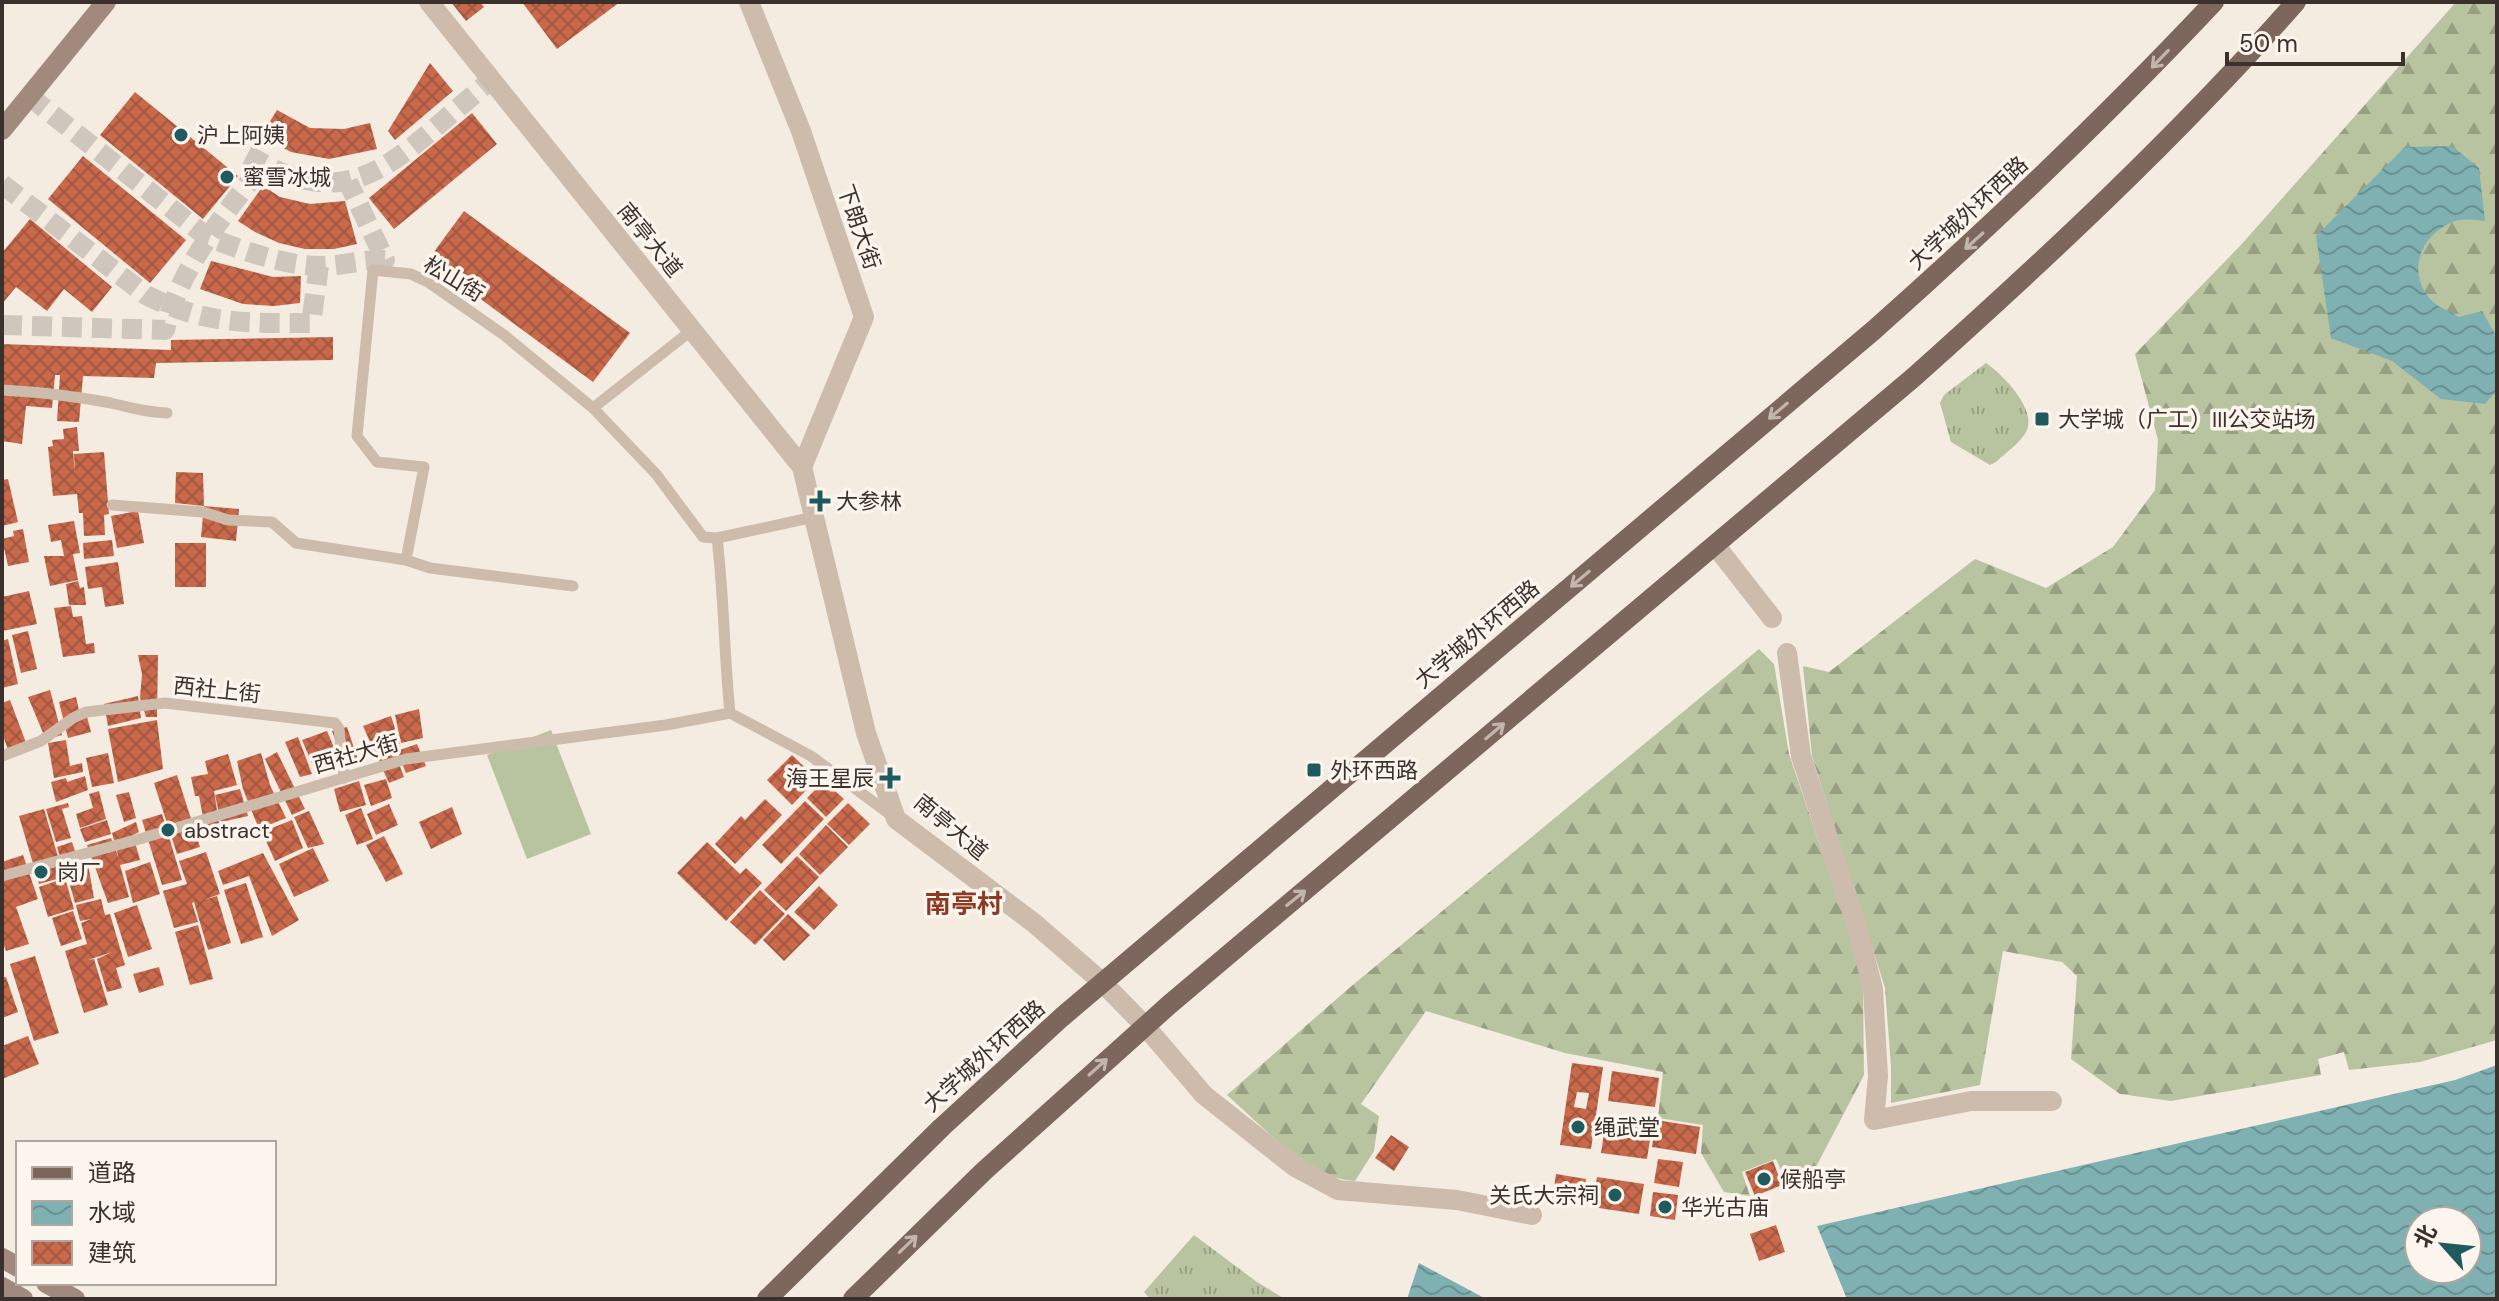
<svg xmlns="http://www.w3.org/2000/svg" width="2499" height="1301" font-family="'DM Sans','Noto Sans SC',sans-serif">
<defs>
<pattern id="grass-tufts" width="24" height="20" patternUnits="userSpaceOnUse" patternTransform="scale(2)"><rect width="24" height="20" fill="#b8c4a0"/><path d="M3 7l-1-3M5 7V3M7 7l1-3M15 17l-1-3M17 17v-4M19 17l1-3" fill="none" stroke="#97a083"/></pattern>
<pattern id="forest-firs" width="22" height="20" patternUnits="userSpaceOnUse" patternTransform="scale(2)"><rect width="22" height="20" fill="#b8c4a0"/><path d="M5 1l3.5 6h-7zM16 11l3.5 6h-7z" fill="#97a083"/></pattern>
<pattern id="water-waves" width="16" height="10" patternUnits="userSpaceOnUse" patternTransform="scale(2)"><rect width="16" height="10" fill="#7fb0b2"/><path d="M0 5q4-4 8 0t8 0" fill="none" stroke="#699091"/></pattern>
<pattern id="building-cross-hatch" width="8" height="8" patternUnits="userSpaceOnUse" patternTransform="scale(2)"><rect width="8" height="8" fill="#c8694b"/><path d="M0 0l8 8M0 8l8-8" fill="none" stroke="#a4573f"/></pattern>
</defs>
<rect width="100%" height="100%" fill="#f4ebe1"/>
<!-- grass -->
<g fill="url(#grass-tufts)">
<path d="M1986 363C2002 374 2036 408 2027 430 2022 442 2005 453 1996 462L1990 465 1951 442 1940 403 1944 395Z"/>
<polygon points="1194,1235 1257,1282 1285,1299 1150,1299 1144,1292"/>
</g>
<!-- forest -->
<g fill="url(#forest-firs)">
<polygon points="2456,2 2497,2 2497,1040 2420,1062 2349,1070 2344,1052 2318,1059 2321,1075 2171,1101 2120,1094 2071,1059 2077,976 2062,962 2003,951 1980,1085 1891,1103 1891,1067 1885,988 1812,756 1803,666 1829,672 1975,559 2046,588 2113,547 2155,490 2158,440 2135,354 2240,246"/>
<path d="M1759 649 1774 664 1789 754 1850 934 1863 989 1864 1075 1806 1186 1789 1188 1776 1159 1742 1172 1750 1196 1724 1192 1701 1153 1703 1125 1658 1118 1663 1072 1565 1053 1426 1011 1361 1104 1379 1116 1374 1151 1355 1181C1311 1180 1259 1123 1227 1095L1348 989Z"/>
</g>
<!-- pitch -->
<polygon fill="#b8c4a0" points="551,730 591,834 527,859 487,755"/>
<!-- water -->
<g fill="url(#water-waves)" fill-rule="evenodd">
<path d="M2452 146 2479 168 2485 221C2475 220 2462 218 2453 222 2420 235 2406 272 2431 300 2438 307 2450 312 2459 317L2482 311 2497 337V390L2485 404 2441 399 2392 361 2331 338 2316 236 2405 147Z"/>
<path d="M2497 1065V1299H1847L1817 1226 2455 1080ZM2419 1221H2467V1269H2419Z"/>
<polygon points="1419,1263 1486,1299 1407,1299"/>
</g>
<!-- building -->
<g fill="url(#building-cross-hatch)" fill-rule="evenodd">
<polygon points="451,2 480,2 484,7 466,21"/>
<polygon points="522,2 620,2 557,49"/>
<polygon points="430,63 453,91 395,140 388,131"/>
<polygon points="135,92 238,176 203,219 100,135"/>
<polygon points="277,110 310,128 344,129 370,123 377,149 329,159 291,152 261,136"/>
<polygon points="472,113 497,144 394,229 369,198"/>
<polygon points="83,156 186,240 150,283 48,199"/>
<polygon points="263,186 280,197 310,204 345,201 357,244 334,249 305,249 279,243 255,232 238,221"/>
<polygon points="464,211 630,333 593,382 428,260"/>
<polygon points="30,219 112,287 92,312 64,289 47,311 16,287 2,304 2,253"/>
<polygon points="211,261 273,277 301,276 300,303 274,306 243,304 200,289"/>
<polygon points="333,337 333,360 156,363 154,378 83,376 79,422 57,421 60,375 55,375 52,408 26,406 22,444 2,441 2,344 171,350 171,340"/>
<polygon points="77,427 79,451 73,451 75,474 74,454 104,452 109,514 104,515 105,535 84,536 83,513 79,513 77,494 53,496 48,447 53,446 52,440 64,439 63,429"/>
<polygon points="176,472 203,473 204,506 239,509 236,541 201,537 204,506 175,503"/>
<polygon points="8,479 18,522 2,526 2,480"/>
<polygon points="138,511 144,543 117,548 111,516"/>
<polygon points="74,521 80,553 73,554 78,580 50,586 44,556 64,556 61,540 51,542 48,525"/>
<polygon points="23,529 29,562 8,566 2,539 14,536 13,531"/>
<polygon points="112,540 114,556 84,559 83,543"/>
<rect x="175" y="543" width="31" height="44"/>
<polygon points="118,562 124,604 105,607 102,587 88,589 85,567"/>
<polygon points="78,581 80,588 84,587 86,605 69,605 66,584"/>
<polygon points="29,591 37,624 2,631 2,597"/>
<polygon points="71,606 73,617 82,616 86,644 94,643 95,653 63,657 54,608"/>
<polygon points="28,631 37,669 21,673 12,635"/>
<polygon points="8,639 18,684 2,688 2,641"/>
<polygon points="138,655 158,655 157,717 146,717 140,698 142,674"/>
<polygon points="50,690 62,735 46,740 28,697"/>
<polygon points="138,696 141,718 108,726 104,704"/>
<polygon points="76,697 80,715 86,713 91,732 68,738 59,702"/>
<polygon points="10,700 28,748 10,755 2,733 2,703"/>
<polygon points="419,709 423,738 401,743 395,715"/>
<polygon points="391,716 400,744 375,753 363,726"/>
<polygon points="157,720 163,769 118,782 108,729"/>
<polygon points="347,727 359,763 346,768 332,731"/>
<polygon points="327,731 341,764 316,773 302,740"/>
<polygon points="298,737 312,774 300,777 285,742"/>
<polygon points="66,740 70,766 82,763 83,772 54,778 48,743"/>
<polygon points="417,744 426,766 406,773 397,751"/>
<polygon points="393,748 404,777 389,783 376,755"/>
<polygon points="277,752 305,809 292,815 265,759"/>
<polygon points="108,753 114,783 92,787 86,758"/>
<polygon points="261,753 270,785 286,818 259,829 243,789 237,761"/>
<polygon points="228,754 237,785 214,791 219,823 205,827 199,796 195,796 191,777 208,774 205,761"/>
<polygon points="792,755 817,779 792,805 767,780"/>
<polygon points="177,775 200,847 177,854 154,783"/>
<polygon points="85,776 88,790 56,802 51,782 66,778 67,782"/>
<polygon points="386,779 392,798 371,806 364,785"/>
<polygon points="359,781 366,805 340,812 334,789"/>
<polygon points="824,781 844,799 826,817 807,798"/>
<polygon points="240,789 248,816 221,822 215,795"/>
<polygon points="99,791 106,819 80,828 76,814 93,808 89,794"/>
<polygon points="129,792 136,818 124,822 116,795"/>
<polygon points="765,799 782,815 735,864 715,844 741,816 745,820"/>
<polygon points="805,801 824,819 781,864 762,845"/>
<polygon points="68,803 69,807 62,809 71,838 56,842 46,809"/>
<polygon points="848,803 870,824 849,845 827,824"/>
<polygon points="389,804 398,825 376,835 367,814"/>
<polygon points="452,807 462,834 431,849 419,822"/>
<polygon points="361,808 373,839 357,845 345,815"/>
<polygon points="44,809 64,877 39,884 19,816"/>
<polygon points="309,811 324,844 308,848 294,817"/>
<polygon points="162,814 182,880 162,885 142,820"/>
<polygon points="107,820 111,834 85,842 80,829"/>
<polygon points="292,820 303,848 275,861 262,832"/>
<polygon points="136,822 139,832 133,835 140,860 120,865 129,897 108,903 87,845 111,838 119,859 112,833"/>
<polygon points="826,825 848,847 820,875 799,854"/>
<polygon points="384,836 403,874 386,882 366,845"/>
<polygon points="72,842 79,863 63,867 57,847"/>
<polygon points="707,842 740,874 746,868 762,883 726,921 677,873"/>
<polygon points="313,848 329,881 294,897 279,864"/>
<polygon points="206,852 220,894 203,900 217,896 231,943 208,950 194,902 192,903 198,922 174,928 163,891 187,884 179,861"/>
<polygon points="263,853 299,920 272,936 249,876 223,885 218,871"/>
<polygon points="23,855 38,899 16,907 29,944 6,951 2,940 2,862"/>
<polygon points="797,856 819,877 786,911 764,890"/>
<polygon points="150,862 160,894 133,903 125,871"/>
<polygon points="88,864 94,898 75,903 68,878 72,877 70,870"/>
<polygon points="65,878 74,909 48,917 39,887"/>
<polygon points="246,883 263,937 241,944 224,890"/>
<polygon points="819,886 838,905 814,930 794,912"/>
<polygon points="760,890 785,914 755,945 730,922"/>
<polygon points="101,899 105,915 110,914 125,965 116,968 122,988 107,992 97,959 112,952 88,960 94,959 108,1005 84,1013 65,951 87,944 81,923 91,919 80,921 76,905"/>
<polygon points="137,905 152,949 128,957 114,913"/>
<polygon points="73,911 82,939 61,946 52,918"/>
<polygon points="788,914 810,935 784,961 763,940"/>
<polygon points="198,925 213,979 190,985 175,932"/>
<polygon points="35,956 59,1033 34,1041 10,964"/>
<polygon points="159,967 164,985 139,993 133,974"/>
<polygon points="6,977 18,1012 2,1018 2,978"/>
<polygon points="28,1036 39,1064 2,1079 2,1046"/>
<path d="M1572 1063 1603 1067 1591 1149 1560 1145ZM1577 1092 1589 1093 1586 1109 1574 1107Z"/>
<polygon points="1612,1071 1659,1078 1655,1107 1608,1101"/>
<polygon points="1607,1114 1653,1120 1647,1159 1601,1153"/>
<polygon points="1656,1120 1700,1127 1696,1154 1652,1147"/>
<polygon points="1391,1135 1409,1147 1394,1171 1375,1158"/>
<polygon points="1658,1159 1683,1162 1679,1187 1654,1183"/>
<polygon points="1773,1161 1782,1185 1755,1196 1745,1172"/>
<polygon points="1556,1174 1586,1179 1582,1206 1552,1201"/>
<polygon points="1597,1177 1644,1184 1639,1214 1592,1207"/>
<polygon points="1653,1192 1678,1195 1675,1220 1650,1216"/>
<polygon points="1776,1225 1785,1252 1759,1261 1750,1234"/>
</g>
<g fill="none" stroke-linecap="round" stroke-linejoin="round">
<!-- street-tunnel -->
<g stroke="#cfc6bd" stroke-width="20" stroke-dasharray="20 10" stroke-linecap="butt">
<path d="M29 96 207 237C242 250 279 264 316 266 339 267 362 259 385 260L348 182"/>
<path d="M247 155C263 163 280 174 298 178 352 194 391 165 430 132 451 114 471 97 491 80"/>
<path d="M2 184 146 295C205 325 247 323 311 323L319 266"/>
<path d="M2 325 165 330C180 266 225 214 264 163"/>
</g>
<!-- lane -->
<g stroke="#cdbbac" stroke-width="11">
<path d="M2 390C38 392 75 396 111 403 132 408 145 412 167 413"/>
<polyline points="593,408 692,330"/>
<polyline points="112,505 203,512 228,520 272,522 296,543 406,560 430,568 573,586"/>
<path d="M717 538C724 596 724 654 730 713"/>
<polyline points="406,560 424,467 377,462 357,436 373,270 411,274 428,282 504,335 593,408 656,474 703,537 717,538 814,517"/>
<polyline points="730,713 811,756 891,815"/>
<polyline points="2,756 41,741 73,718 86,712 165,703 335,723 339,729 344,778"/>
<polyline points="2,876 143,838 406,759 666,725 730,713"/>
</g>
<!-- street -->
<g stroke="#cdbbac" stroke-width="20">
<polyline points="429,2 802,467 866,733 896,819 1034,923 1102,982 1145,1026 1204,1095 1295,1167 1338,1190 1457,1200 1532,1215"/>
<polyline points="749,2 801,131 864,317 802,467"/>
<polyline points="1715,545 1772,618"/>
<polyline points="1787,653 1801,756 1856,923 1873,989 1878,1076 1874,1120 1971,1101 2052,1101"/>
</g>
<!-- secondary -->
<g stroke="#a18a7d" stroke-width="20">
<polyline points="2,130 106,2"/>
<polyline points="2,1258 18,1267"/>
<polyline points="46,1283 75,1299"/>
<polyline points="2,1287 23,1299"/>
</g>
<!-- primary -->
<g stroke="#7d675c" stroke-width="20">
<path d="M767 1299 942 1127 1062 1017 1874 330C1992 225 2106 117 2214 2"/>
<path d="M853 1299 984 1171 1170 1004 1914 377C2047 258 2178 136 2296 2"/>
</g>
</g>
<!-- one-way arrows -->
<defs><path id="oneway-shaft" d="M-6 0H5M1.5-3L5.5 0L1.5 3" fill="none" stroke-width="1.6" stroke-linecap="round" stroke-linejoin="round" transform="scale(2)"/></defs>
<g stroke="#c2b5ac">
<use href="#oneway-shaft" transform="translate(2160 59) rotate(134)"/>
<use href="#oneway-shaft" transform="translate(1974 241) rotate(138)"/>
<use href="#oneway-shaft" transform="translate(1778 411) rotate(140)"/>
<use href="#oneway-shaft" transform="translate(1580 579) rotate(140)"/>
<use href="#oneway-shaft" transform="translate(1495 731) rotate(-40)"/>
<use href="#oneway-shaft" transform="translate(1296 898) rotate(-39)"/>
<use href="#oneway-shaft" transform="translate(1098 1067) rotate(-42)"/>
<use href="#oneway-shaft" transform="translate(908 1244) rotate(-44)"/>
</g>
<!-- markers -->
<g fill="#1f5a5e" stroke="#fbf5ee" stroke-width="3">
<circle cx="181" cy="135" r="8"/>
<circle cx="227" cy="177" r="8"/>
<rect x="2034" y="411" width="16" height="16" rx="4"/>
<path d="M816 489h8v8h8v8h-8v8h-8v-8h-8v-8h8z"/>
<rect x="1306" y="762" width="16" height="16" rx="4"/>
<path d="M886 766h8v8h8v8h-8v8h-8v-8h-8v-8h8z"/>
<circle cx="168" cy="830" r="8"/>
<circle cx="41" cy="872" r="8"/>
<circle cx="1578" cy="1127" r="8"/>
<circle cx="1764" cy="1179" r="8"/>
<circle cx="1615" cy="1195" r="8"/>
<circle cx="1665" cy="1207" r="8"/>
</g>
<g text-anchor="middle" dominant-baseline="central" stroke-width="7" stroke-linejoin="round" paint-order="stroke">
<!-- poi labels -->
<g font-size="22" fill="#3b302b" stroke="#fbf5ee" text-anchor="start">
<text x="197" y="135">沪上阿姨</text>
<text x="243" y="177">蜜雪冰城</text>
<text x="2058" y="419">大学城（广工）III公交站场</text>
<text x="836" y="501">大参林</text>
<text x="1330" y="770">外环西路</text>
<text x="874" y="778" text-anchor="end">海王星辰</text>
<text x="184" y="830">abstract</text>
<text x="57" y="872">岗厂</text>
<text x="1594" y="1127">绳武堂</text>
<text x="1780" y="1179">候船亭</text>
<text x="1599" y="1195" text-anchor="end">关氏大宗祠</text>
<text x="1681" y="1207">华光古庙</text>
</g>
<!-- street labels -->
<g font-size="22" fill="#3b302b" stroke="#fbf5ee">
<text transform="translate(1968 213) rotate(-43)">大学城外环西路</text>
<text transform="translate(859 227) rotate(71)">下朗大街</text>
<text transform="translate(650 240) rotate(51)">南亭大道</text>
<text transform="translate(454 279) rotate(31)">松山街</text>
<text transform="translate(1477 634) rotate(-40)">大学城外环西路</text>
<text transform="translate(217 690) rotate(6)">西社上街</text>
<text transform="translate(356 754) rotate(-16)">西社大街</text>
<text transform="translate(951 827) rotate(40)">南亭大道</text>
<text transform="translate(984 1056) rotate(-42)">大学城外环西路</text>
</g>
<!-- quarter labels -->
<g font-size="26" font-weight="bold" fill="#8c3b22" stroke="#fbf5ee">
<text x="964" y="904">南亭村</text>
</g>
</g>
<!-- border -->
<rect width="2499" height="1301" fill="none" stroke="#3b302b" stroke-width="8"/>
<!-- legend -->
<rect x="16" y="1141" width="260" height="144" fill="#fbf5ee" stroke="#aea6a0" stroke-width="2"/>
<rect x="32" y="1167" width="40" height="12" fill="#7d675c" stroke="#aea6a0" stroke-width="2"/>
<text x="88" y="1181" font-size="24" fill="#3b302b">道路</text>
<rect x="32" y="1201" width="40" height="24" fill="url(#water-waves)" stroke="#aea6a0" stroke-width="2"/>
<text x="88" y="1221" font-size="24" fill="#3b302b">水域</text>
<rect x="32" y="1241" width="40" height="24" fill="url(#building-cross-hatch)" stroke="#aea6a0" stroke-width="2"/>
<text x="88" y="1261" font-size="24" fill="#3b302b">建筑</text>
<!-- north arrow -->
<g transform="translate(2443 1245) rotate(297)"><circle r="38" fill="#fbf5ee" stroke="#aea6a0" stroke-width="2"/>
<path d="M0-6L14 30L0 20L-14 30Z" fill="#1f5a5e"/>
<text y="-12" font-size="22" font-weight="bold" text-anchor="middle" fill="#3b302b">北</text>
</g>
<!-- scale -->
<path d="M2227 52v12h176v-12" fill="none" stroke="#3b302b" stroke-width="4"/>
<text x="2239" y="52" font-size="24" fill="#3b302b" stroke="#fbf5ee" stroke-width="6" paint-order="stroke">50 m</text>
</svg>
